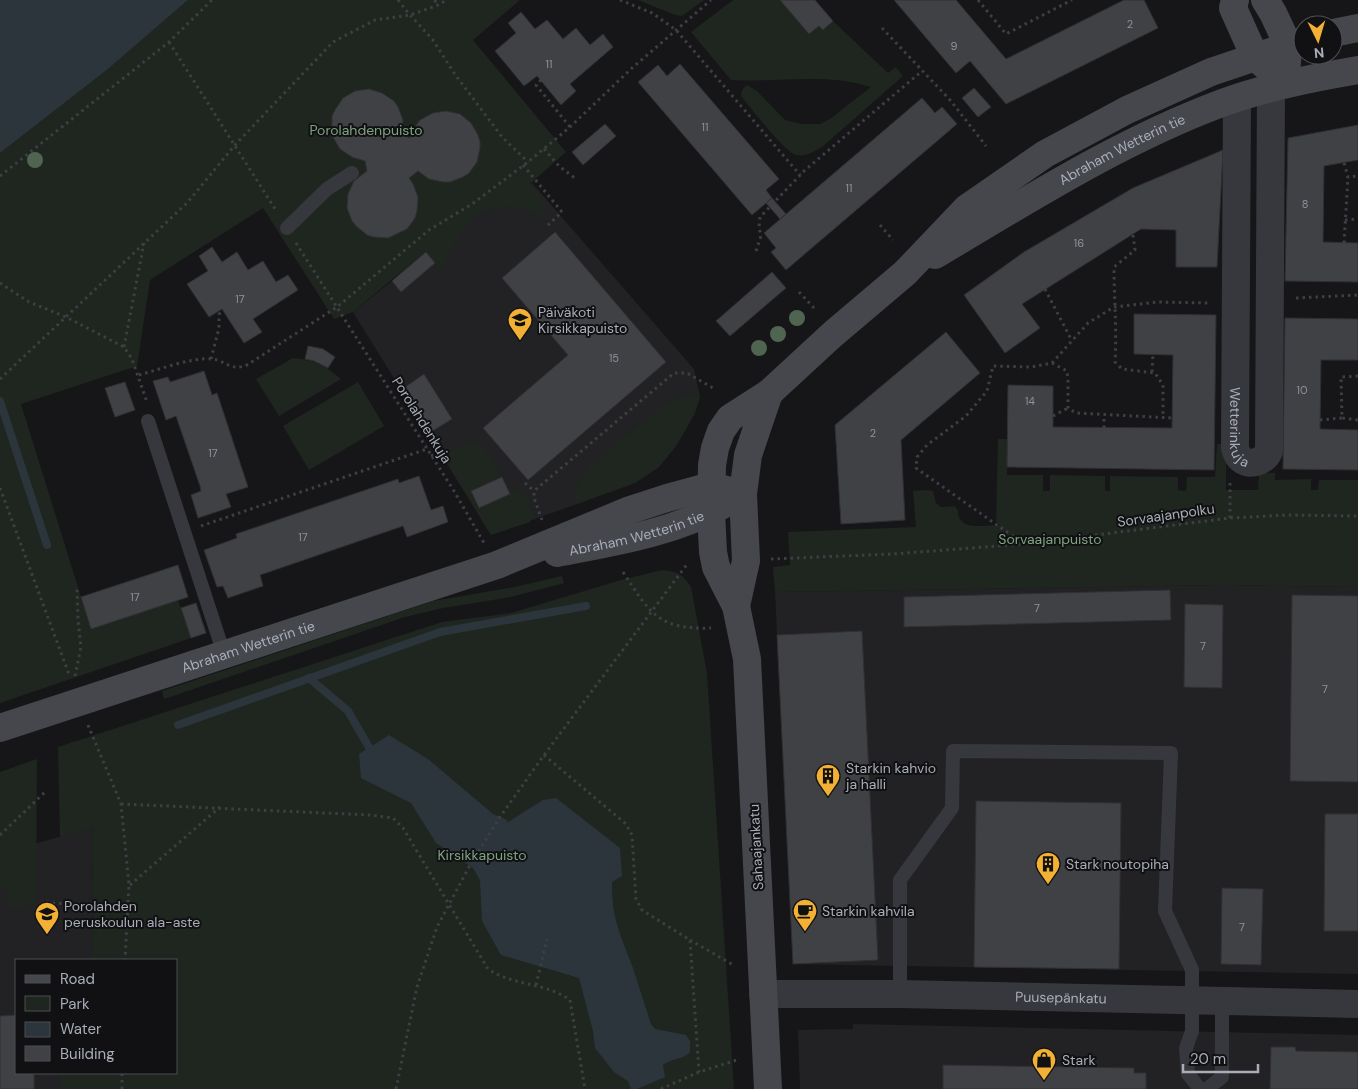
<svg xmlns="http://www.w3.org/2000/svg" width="1358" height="1089" font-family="'DM Sans',sans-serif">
<rect width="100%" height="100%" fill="#161618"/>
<!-- built -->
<g fill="#222225">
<polygon points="532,183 694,369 700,397 694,415 676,446 659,467 635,483 491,535 353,312 392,281 435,239 517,193"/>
<polygon points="1222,585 1358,587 1358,974 793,964 775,592"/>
<polygon points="93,827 92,960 16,960 16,1073 92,1073 92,1089 0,1089 0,854"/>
<polygon points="853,1024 1358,1035 1358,1089 800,1089 798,1030 853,1029"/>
</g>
<!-- green -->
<g fill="#1e261f">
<path d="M188 0H520L473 40 566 152 530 184 547 205 546 215 543 217C532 215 523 209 512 207 473 202 454 241 442 271L425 252 353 312 334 319 263 208 150 280 137 366 21 404 91 629 178 600 191 638 0 703V153L108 69Z"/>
<polygon points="638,0 704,0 682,16 675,15"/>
<path d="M733 0H780L809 34 819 26 823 30 833 21 888 73 896 67 903 76 822 147C814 151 807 157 797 155 785 153 751 108 741 96L742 90 747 85 757 91 785 120 801 124H820L830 119 871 87C825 72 777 83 731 80L691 32Z"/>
<path d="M293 358C315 360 324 365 341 379L279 416 256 379Z"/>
<polygon points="358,382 384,426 309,470 283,426"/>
<path d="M688 394H693L700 397 694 415 676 446 659 467 635 483 577 504C571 493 583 475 590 467 597 459 606 453 613 447 636 428 660 405 688 394Z"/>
<path d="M998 439H1007V475H1043V491H1050V475L1105 476V491H1110V476L1178 477V490L1186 491 1187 477H1215L1217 444H1223L1226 464V490H1258L1259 473H1275V480L1311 479V490H1318L1319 480H1358V587L1222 585 775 592 773 567 790 565 788 532 916 527 913 491 929 490 933 491 936 503 941 507 955 506 958 511C958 532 986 525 1000 525L996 522Z"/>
<path d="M471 442C489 447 494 462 502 477L471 490 478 508 510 494 518 488 529 502 534 515 530 522 491 535 443 456 465 444Z"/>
<path d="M658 571C674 569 683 574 691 587L707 673 734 1089H60V1073H176V960H92L93 828 60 837 58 747 442 622 511 613 621 580Z"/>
<polygon points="562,576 564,583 511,597 443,608 405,617 164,699 162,691 433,601 515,587"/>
<polygon points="37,759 36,905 8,908 8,890 0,891 0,772"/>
</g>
<!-- water -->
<g fill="#2c353c">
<polygon points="0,0 188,0 108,69 0,153"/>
<path d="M389 735 428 759 493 814 505 819 508 822 543 800 556 798 620 848 622 876 612 882C611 917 621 936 633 968 639 987 645 1006 651 1024L655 1029 686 1035 690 1041V1052C683 1060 671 1058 663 1065L665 1077 637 1089H631L628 1081 614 1072 595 1048 593 1031 579 978 501 955 482 921 480 880 473 868 436 843 411 803 361 778 359 754Z"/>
</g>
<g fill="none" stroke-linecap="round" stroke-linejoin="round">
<!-- stream -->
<g stroke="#2c353c" stroke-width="8">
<polyline points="0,401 47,545"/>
<polyline points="309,678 348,711 374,756"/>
<polyline points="178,725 440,632 586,606"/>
</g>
</g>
<!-- building -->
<g fill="#404145" stroke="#303034">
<polygon points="780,0 815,0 833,21 823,30 819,26 809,34"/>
<polygon points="894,0 956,0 1006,59 1124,0 1144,0 1158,28 1006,104 970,61 956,73"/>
<polygon points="521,12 535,29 547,20 563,39 576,28 590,45 603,34 613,47 570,84 576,91 561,105 537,76 524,86 495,51 516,33 508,23"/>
<polygon points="680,64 779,179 766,190 772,198 752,215 638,82 658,65 667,76"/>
<polygon points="974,88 991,107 978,117 962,98"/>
<polygon points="369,89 382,93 394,101 398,107 403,120 402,134 410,138 412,131 420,120 433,113 446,111 460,114 471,123 478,135 480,142 480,148 477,162 469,173 463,177 450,182 443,182 429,179 418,171 409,178 413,184 418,197 417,211 415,218 407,229 388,238 374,237 367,235 356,226 352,221 347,208 348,194 354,181 367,171 365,161 352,157 340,149 333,137 332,130 332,116 335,110 343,98 355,91"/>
<polygon points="922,98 935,113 942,107 957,124 786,270 771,252 776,248 764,233"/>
<polygon points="605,124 616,136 583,165 572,152"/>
<polygon points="1358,125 1358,160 1324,166 1323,242 1358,243 1358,282 1285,281 1288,138"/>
<polygon points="1223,150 1217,267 1176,267 1176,230 1141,229 1022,304 1040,328 1005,353 964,295 1024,252 1133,188"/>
<polygon points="772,198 786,214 780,219 766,203"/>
<polygon points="555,232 666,362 528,480 483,428 568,355 502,278"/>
<polygon points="212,247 222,262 237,252 248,270 263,261 276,282 288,275 298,290 253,319 262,332 244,343 222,309 209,317 187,284 208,271 199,256"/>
<polygon points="426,252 435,263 401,292 392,281"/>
<polygon points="772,272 786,288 730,336 716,321"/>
<polygon points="1134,314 1216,315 1214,470 1007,467 1008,385 1053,386 1053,427 1172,428 1173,355 1134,354"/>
<polygon points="1285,318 1358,319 1358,360 1321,360 1320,429 1358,430 1358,470 1283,469"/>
<polygon points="946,332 980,373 901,440 905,520 841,524 835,425"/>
<polygon points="308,346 323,349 335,357 328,368 314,361 305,359"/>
<polygon points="204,371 212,395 217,393 248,487 226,494 231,507 198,518 191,495 201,491 200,486 176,416 166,420 153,381 168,377 170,382"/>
<polygon points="424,374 452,419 429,433 401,390"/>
<polygon points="125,382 135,410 115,417 105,388"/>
<polygon points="419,476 431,510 443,506 448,522 407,537 403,526 260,575 263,586 228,598 223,586 217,587 204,550 237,538 236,534 398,479 399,483"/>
<polygon points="502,477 510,494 479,508 471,491"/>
<polygon points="178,565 188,597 91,629 81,597"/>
<polygon points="1170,590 1171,620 904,627 904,597"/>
<polygon points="1292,595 1358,596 1358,782 1290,781"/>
<polygon points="196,603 206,633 191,638 181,608"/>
<polygon points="1185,604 1223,605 1222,688 1184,687"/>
<polygon points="862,631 878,960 793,964 777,635"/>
<polygon points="976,801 1121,803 1119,969 974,967"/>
<polygon points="1325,814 1358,814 1358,931 1324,931"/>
<polygon points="1222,888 1263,889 1261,965 1221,964"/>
<polygon points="16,1015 16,1073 34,1073 34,1089 0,1089 0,1016"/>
<polygon points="1271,1047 1295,1047 1296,1051 1358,1052 1358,1089 1270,1089"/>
<polygon points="943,1065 1134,1068 1134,1073 1146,1073 1146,1089 943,1089"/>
</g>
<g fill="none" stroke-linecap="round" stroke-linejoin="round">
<!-- path -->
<g stroke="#3d3f44" stroke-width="3" stroke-dasharray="2.5 4" stroke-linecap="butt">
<polyline points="398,0 410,15 433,40 454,73 502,137 528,162"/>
<polyline points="435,0 436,6"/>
<polyline points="620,0 652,13 676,30 800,175"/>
<polyline points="978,0 1006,34 1072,0"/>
<polyline points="882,28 951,101 986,146"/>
<polyline points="169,42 277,212"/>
<polyline points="541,80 536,85 570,127"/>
<polyline points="544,149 559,166 576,179"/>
<polyline points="1344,163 1348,177 1358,176"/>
<polyline points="523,165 562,212 548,225"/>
<polyline points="0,176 169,42 212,0"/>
<polyline points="1345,220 1358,219"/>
<polyline points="880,225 893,240"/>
<path d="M1133 235 1135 250 1114 267C1114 299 1117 330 1115 362L1122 369 1155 373 1163 385V418"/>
<polyline points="296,243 454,491 484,543"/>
<polyline points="1344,243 1348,177"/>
<polyline points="756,251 761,236 759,227 760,217 804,171 922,71"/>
<polyline points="0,283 29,302 66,317 124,347 132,359 147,402"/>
<polyline points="1045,289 1072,341"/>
<polyline points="799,292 815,309"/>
<polyline points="1296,298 1358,295"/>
<polyline points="124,347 144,243"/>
<polyline points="211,359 219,328 219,314 224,311"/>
<polyline points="1052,363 1067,371 1068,381 1068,408 1076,413 1172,418"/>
<polyline points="1152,372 1153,354"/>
<path d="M139 375C158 370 192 357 211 359 226 360 230 372 247 365L337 307 429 230 472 204 528 162 570 127 631 69 711 0"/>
<polyline points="1358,376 1341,377 1342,418 1358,420"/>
<polyline points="0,379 187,203 235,145 333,42 375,20 410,15 436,6 447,0"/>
<polyline points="1053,416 1068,408"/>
<polyline points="1320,420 1342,418"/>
<polyline points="1104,428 1104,416"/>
<polyline points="431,456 440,451"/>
<polyline points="525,483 534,491"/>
<polyline points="0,488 70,677"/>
<polyline points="1230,518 1230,483"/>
<polyline points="542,520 534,498 534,491 674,373 687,373 713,388"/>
<polyline points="201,526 427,449"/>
<polyline points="1024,544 916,468 917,457 927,445 966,416 987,391 993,366 1031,367 1052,363 1088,323 1114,307 1157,302 1211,303"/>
<polyline points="771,559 892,554 1025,544 1230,518 1288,515 1358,516"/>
<path d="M623 572C650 613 658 630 711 628"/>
<polyline points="75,676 81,647 78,620 77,586"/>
<polyline points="88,725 121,804 129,885 125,960"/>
<polyline points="544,755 626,824 632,835 636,899 642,910 690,940 699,1072"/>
<path d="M121 804 370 815 393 818 403 828 488 969C513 986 545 982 570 1000L585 1089"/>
<polyline points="0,835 45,792"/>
<polyline points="130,885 220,807"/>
<polyline points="46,903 127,905"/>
<polyline points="690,940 735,966"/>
<polyline points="536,985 547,939"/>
<polyline points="122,1089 122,1073"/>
<polyline points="396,1089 417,987 437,927 470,865 500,817 544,755 688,563"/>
<polyline points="661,1089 699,1072 740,1059"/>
</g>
<!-- lane -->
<g stroke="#37383d" stroke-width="14">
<polyline points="287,228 327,189 352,173"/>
<polyline points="148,421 224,654"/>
<polyline points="900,994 900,880 952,808 953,751 1171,753 1165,911 1192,970 1192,1031 1186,1048 1188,1074 1200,1089"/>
<polyline points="1207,1089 1222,1077 1222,1001"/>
</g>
<!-- street -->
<g stroke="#37383d" stroke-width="28">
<path id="s1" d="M1237 99 1235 448C1236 452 1237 456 1241 459 1250 467 1265 461 1269 451L1271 89"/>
<path id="s2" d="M763 994H900L1358 1004"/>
</g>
<!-- secondary -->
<g stroke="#45474d" stroke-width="28">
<polyline points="1235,0 1233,8 1255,57 1268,68"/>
<polyline points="1265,0 1273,13 1288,45 1287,63"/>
<polyline points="1333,33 1358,28"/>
<path id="s3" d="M935 255C1028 200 1120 141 1222 103 1266 87 1312 78 1358 70"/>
<path id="s4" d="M557 553C615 542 674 533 726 503"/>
<polyline points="736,606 746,561 743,494 748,455 769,393"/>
<path id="s5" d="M0 728 497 565 630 510 667 498 711 486 743 494"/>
<polyline points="768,1089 747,659 736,606 716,567 713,552 711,512 712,465 715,448 721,431 730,418 769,393 833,334 905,273 967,208 1045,154 1127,110 1211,72 1303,41"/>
</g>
</g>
<!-- trees -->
<g fill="#506452">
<circle cx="35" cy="160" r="8"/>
<circle cx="797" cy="318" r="8"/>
<circle cx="778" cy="334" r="8"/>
<circle cx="759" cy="348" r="8"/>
</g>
<!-- icons -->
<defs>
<symbol id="school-pin" viewBox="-11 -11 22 30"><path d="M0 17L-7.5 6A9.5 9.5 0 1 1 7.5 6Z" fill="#f2b134" stroke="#111113"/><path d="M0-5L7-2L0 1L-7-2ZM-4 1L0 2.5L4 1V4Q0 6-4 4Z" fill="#111"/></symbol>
<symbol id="building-pin" viewBox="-11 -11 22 30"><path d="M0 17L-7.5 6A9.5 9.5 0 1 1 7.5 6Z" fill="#f2b134" stroke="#111113"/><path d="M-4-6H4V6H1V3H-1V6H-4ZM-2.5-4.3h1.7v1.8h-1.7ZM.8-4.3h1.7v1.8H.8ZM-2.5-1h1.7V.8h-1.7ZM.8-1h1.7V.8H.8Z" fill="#111"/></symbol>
<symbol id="cafe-pin" viewBox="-11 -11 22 30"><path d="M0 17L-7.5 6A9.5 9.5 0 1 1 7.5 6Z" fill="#f2b134" stroke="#111113"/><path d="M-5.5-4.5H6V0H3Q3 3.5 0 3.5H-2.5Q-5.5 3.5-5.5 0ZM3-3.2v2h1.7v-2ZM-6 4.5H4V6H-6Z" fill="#111"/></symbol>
<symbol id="shop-pin" viewBox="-11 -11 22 30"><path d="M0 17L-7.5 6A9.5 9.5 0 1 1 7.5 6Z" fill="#f2b134" stroke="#111113"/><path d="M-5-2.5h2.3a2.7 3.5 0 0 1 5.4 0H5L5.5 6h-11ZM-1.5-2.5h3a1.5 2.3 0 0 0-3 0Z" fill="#111"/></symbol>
</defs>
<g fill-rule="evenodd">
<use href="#school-pin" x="506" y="306" width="28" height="38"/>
<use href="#building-pin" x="814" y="762" width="28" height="38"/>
<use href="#building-pin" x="1034" y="850" width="28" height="38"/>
<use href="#cafe-pin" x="791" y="897" width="28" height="38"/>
<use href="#school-pin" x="33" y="900" width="28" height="38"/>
<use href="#shop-pin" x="1030" y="1046" width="28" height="38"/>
</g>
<g text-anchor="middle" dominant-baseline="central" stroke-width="4" stroke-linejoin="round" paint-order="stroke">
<!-- number labels -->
<g font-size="11" fill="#8e929b">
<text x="1130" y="24">2</text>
<text x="954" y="46">9</text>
<text x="549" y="64">11</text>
<text x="705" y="127">11</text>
<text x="849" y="188">11</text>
<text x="1305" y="204">8</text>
<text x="1079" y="243">16</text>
<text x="240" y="299">17</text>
<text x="614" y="358">15</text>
<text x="1302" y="390">10</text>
<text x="1030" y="401">14</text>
<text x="873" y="433">2</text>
<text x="213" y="453">17</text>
<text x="303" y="537">17</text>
<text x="135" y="597">17</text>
<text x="1037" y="608">7</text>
<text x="1203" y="646">7</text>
<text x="1325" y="689">7</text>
<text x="1242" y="927">7</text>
</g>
<!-- park labels -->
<g font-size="14" fill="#7fa381" stroke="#111113">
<text x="366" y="130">Porolahdenpuisto</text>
<text x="1050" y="539">Sorvaajanpuisto</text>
<text x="482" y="855">Kirsikkapuisto</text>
</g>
<!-- street labels -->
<g font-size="14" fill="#a8adb8" stroke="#111113">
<text stroke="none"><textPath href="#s3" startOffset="215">Abraham Wetterin tie</textPath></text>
<text transform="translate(422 420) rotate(58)">Porolahdenkuja</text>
<text stroke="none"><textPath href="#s1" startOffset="329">Wetterinkuja</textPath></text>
<text transform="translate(1166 515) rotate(-8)">Sorvaajanpolku</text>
<text stroke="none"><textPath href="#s4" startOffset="82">Abraham Wetterin tie</textPath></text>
<text stroke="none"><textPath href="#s5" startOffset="261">Abraham Wetterin tie</textPath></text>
<text transform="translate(756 847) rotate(-93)">Sahaajankatu</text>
<text stroke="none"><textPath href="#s2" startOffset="298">Puusepänkatu</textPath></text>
</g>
<!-- poi labels -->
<g font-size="14" fill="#a8adb8" stroke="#111113" text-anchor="start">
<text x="538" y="312">Päiväkoti<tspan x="538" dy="16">Kirsikkapuisto</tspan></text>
<text x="846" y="768">Starkin kahvio<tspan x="846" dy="16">ja halli</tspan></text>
<text x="1066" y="864">Stark noutopiha</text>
<text x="64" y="906">Porolahden<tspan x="64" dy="16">peruskoulun ala-aste</tspan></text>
<text x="822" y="911">Starkin kahvila</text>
<text x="1062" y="1060">Stark</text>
</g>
</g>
<!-- legend -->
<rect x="15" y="959" width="162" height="115" fill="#111113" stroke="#4d4f55"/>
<rect x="25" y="975" width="25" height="8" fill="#45474d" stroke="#4d4f55"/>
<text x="60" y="984" font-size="15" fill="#a8adb8">Road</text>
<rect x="25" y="996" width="25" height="15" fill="#1e261f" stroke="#4d4f55"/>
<text x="60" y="1009" font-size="15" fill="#a8adb8">Park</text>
<rect x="25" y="1022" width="25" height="15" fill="#2c353c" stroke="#4d4f55"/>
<text x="60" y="1034" font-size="15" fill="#a8adb8">Water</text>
<rect x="25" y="1046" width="25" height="15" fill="#404145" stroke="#4d4f55"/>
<text x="60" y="1059" font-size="15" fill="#a8adb8">Building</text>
<!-- north arrow -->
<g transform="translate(1318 40) rotate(175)"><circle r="24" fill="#111113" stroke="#4d4f55"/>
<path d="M0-4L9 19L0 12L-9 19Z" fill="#f2b134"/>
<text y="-8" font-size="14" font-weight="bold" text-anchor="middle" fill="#a8adb8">N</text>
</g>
<!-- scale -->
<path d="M1183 1064v8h75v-8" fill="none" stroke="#a8adb8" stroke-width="2.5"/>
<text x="1190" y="1064" font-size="15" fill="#a8adb8" stroke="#111113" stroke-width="4" paint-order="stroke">20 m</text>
</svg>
